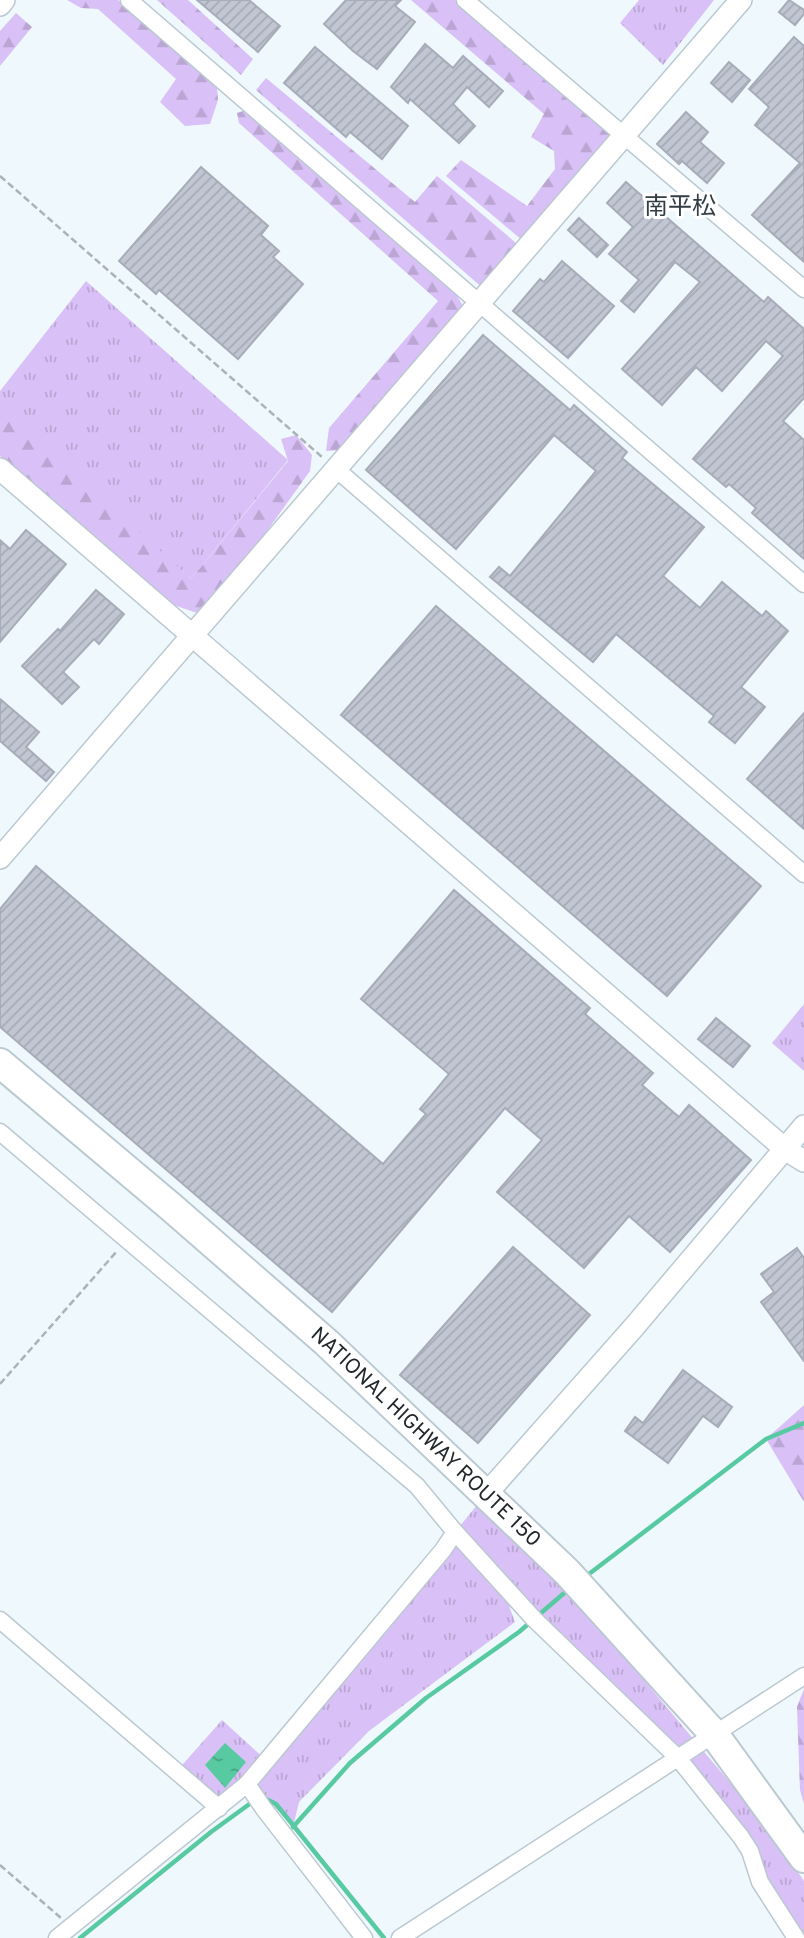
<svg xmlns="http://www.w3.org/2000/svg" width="804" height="1938" font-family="Overpass,'Noto Sans JP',sans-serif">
<defs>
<pattern id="grass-tufts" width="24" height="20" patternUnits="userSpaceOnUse" patternTransform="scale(1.75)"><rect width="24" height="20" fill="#d9c0f6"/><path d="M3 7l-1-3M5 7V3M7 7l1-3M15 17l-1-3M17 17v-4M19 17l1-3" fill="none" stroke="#baa5d3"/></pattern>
<pattern id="forest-firs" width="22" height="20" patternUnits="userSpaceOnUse" patternTransform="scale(1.75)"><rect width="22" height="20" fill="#d9c0f6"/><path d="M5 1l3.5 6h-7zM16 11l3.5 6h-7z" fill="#baa5d3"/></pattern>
<pattern id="water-ripples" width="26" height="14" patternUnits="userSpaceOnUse" patternTransform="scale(1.75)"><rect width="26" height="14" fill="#57caa1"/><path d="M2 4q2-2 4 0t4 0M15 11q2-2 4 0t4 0" fill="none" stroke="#48a483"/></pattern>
<pattern id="building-hatch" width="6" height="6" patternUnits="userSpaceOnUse" patternTransform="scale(1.75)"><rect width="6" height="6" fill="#c1c6d3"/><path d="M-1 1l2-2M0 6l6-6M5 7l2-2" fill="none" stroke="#a6aab5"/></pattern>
</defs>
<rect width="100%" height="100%" fill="#eff8fd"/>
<!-- grass -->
<g fill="url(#grass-tufts)">
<polygon points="639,0 714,0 663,65 620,23"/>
<polygon points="86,281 288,460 191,579 0,411 0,391"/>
<polygon points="804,1004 804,1071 772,1043"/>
<polygon points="487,1493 768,1828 804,1881 804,1938 796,1938 741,1837 678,1758 509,1606 515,1622 369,1731 299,1802 293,1827 253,1783 456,1543 497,1590 455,1532"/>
<polygon points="222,1720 267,1761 219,1808 176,1772"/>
</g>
<!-- forest -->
<g fill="url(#forest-firs)">
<polygon points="67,0 118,0 217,86 218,100 210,124 185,126 160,102 176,79 98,9 81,8"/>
<polygon points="157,0 188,0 253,59 241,75"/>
<polygon points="411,0 465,0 624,137 529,246 446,176 461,160 527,206 555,169 554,151 531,137 544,114"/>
<polygon points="16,13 32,27 0,66 0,31"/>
<polygon points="266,78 415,202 437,176 522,248 485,290 256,90"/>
<polygon points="249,109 454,291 462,304 460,315 345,450 326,451 329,428 438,301 239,123 237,113"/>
<polygon points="0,405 191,579 288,461 281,439 296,435 312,455 310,471 252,552 220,587 200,614 168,603 0,456"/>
<polygon points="804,1405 804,1502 766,1439"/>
<polygon points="804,1689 804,1804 800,1790 797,1707"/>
</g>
<!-- water -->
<polygon fill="url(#water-ripples)" points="225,1743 246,1762 225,1788 205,1765"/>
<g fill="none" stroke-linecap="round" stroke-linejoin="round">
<!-- stream -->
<g stroke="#57caa1" stroke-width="4.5">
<polyline points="585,1577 766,1439 804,1423"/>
<polyline points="264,1798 276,1804 384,1938"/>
<polyline points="293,1827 350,1763 426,1698 519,1632 570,1588"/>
<polyline points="80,1938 211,1832 255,1800"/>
</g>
</g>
<!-- building -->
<g fill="url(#building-hatch)" stroke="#a7acb9" stroke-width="2">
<polygon points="197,0 249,0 280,26 258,52"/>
<polygon points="346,0 401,0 395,6 415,22 377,69 353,51 324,24"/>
<polygon points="789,0 804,10 804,14 795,25 779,12"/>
<polygon points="794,37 804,46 804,262 752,215 800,163 755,125 769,107 749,89"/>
<polygon points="425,44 453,68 463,56 503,91 489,107 467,87 453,104 475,126 459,143 410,99 408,103 391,87"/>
<polygon points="315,47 408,126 382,159 350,132 346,137 284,83"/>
<polygon points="729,62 750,80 732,102 711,83"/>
<polygon points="686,112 708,132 700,142 724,163 707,183 682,161 679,164 657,144"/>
<polygon points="201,167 268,226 261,235 279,251 273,257 303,284 238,359 159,290 156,294 119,261"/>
<polygon points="626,182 764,302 768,297 804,329 804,398 783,421 804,440 804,559 752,513 756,508 729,484 726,487 693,459 783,356 766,341 722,391 696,367 662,405 622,369 700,282 675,262 634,312 621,301 639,280 609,254 633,227 607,203"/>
<polygon points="579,218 608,245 597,257 568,230"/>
<polygon points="562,261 614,306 568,358 513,311 540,279 544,282"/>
<polygon points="483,335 570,410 574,405 627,452 622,458 704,527 663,576 700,608 722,582 762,616 766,611 788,631 741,687 765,707 735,743 709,722 714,716 616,634 593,662 490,577 499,567 510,576 596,471 554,435 456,549 366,470"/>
<polygon points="26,530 66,564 0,642 0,540 10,549"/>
<polygon points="96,590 124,614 99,644 94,639 63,672 79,687 62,704 22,666 58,629 60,631"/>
<polygon points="436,606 761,886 667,996 341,715"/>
<polygon points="0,699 39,732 26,747 54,772 46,781 0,741"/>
<polygon points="804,713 804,829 747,779"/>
<polygon points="36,866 383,1164 426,1114 420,1109 449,1074 361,999 454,890 590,1008 585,1014 653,1073 642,1085 679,1117 689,1105 751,1160 670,1252 629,1216 584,1268 497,1192 542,1140 505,1108 332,1312 0,1027 0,909"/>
<polygon points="716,1018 750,1046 733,1067 698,1039"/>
<polygon points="513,1247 590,1315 478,1443 400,1375"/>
<polygon points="797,1248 804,1258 804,1361 761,1302 774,1292 761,1274"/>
<polygon points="683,1370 732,1407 718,1427 703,1416 668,1463 625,1431 635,1417 643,1423"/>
</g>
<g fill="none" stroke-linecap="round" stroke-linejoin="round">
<defs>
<g id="street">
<polyline points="129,0 804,584"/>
<polyline points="465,0 804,289"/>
<polyline points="336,469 804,874"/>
<polyline points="0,1132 417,1486 455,1532 534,1619 678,1758 741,1837 750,1851 760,1882 796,1938"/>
<polyline points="0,1620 219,1808"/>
<polyline points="247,1784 443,1550 455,1532"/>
<polyline points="57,1938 247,1784 264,1809 364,1938"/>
<polyline points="400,1938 804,1676"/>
</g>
<g id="secondary">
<polyline points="0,5 4,0"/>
<polyline points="0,469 785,1149 804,1161"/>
<polyline points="0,858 741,0"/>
<polyline points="487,1493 634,1327 804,1126"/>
</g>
<g id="highway">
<path id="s1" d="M0 1063 171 1207 327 1343 567 1572 714 1734 804 1858"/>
</g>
</defs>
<!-- street casing -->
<use href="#street" stroke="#bbc9d1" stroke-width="19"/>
<!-- secondary casing -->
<use href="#secondary" stroke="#bbc9d1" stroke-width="24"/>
<!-- highway casing -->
<use href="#highway" stroke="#bbc9d1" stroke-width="32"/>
<!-- path -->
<g stroke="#abb3b7" stroke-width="2.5" stroke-dasharray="7 3.5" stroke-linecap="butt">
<polyline points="0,176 322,457"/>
<polyline points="0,1384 118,1250"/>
<polyline points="0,1865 61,1918"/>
</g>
<!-- street -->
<use href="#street" stroke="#fff" stroke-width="16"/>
<!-- secondary -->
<use href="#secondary" stroke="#fff" stroke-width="21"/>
<!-- highway -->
<use href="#highway" stroke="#fff" stroke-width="28"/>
</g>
<g text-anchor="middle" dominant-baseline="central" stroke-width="6" stroke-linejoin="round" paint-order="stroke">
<!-- street labels -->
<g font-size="21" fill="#21272a" stroke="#fff">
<text stroke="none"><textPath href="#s1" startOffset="567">NATIONAL HIGHWAY ROUTE 150</textPath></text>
</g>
<!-- quarter labels -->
<g font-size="24" fill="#323d44" stroke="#fff">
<text x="680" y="208">南平松</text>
</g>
</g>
</svg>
